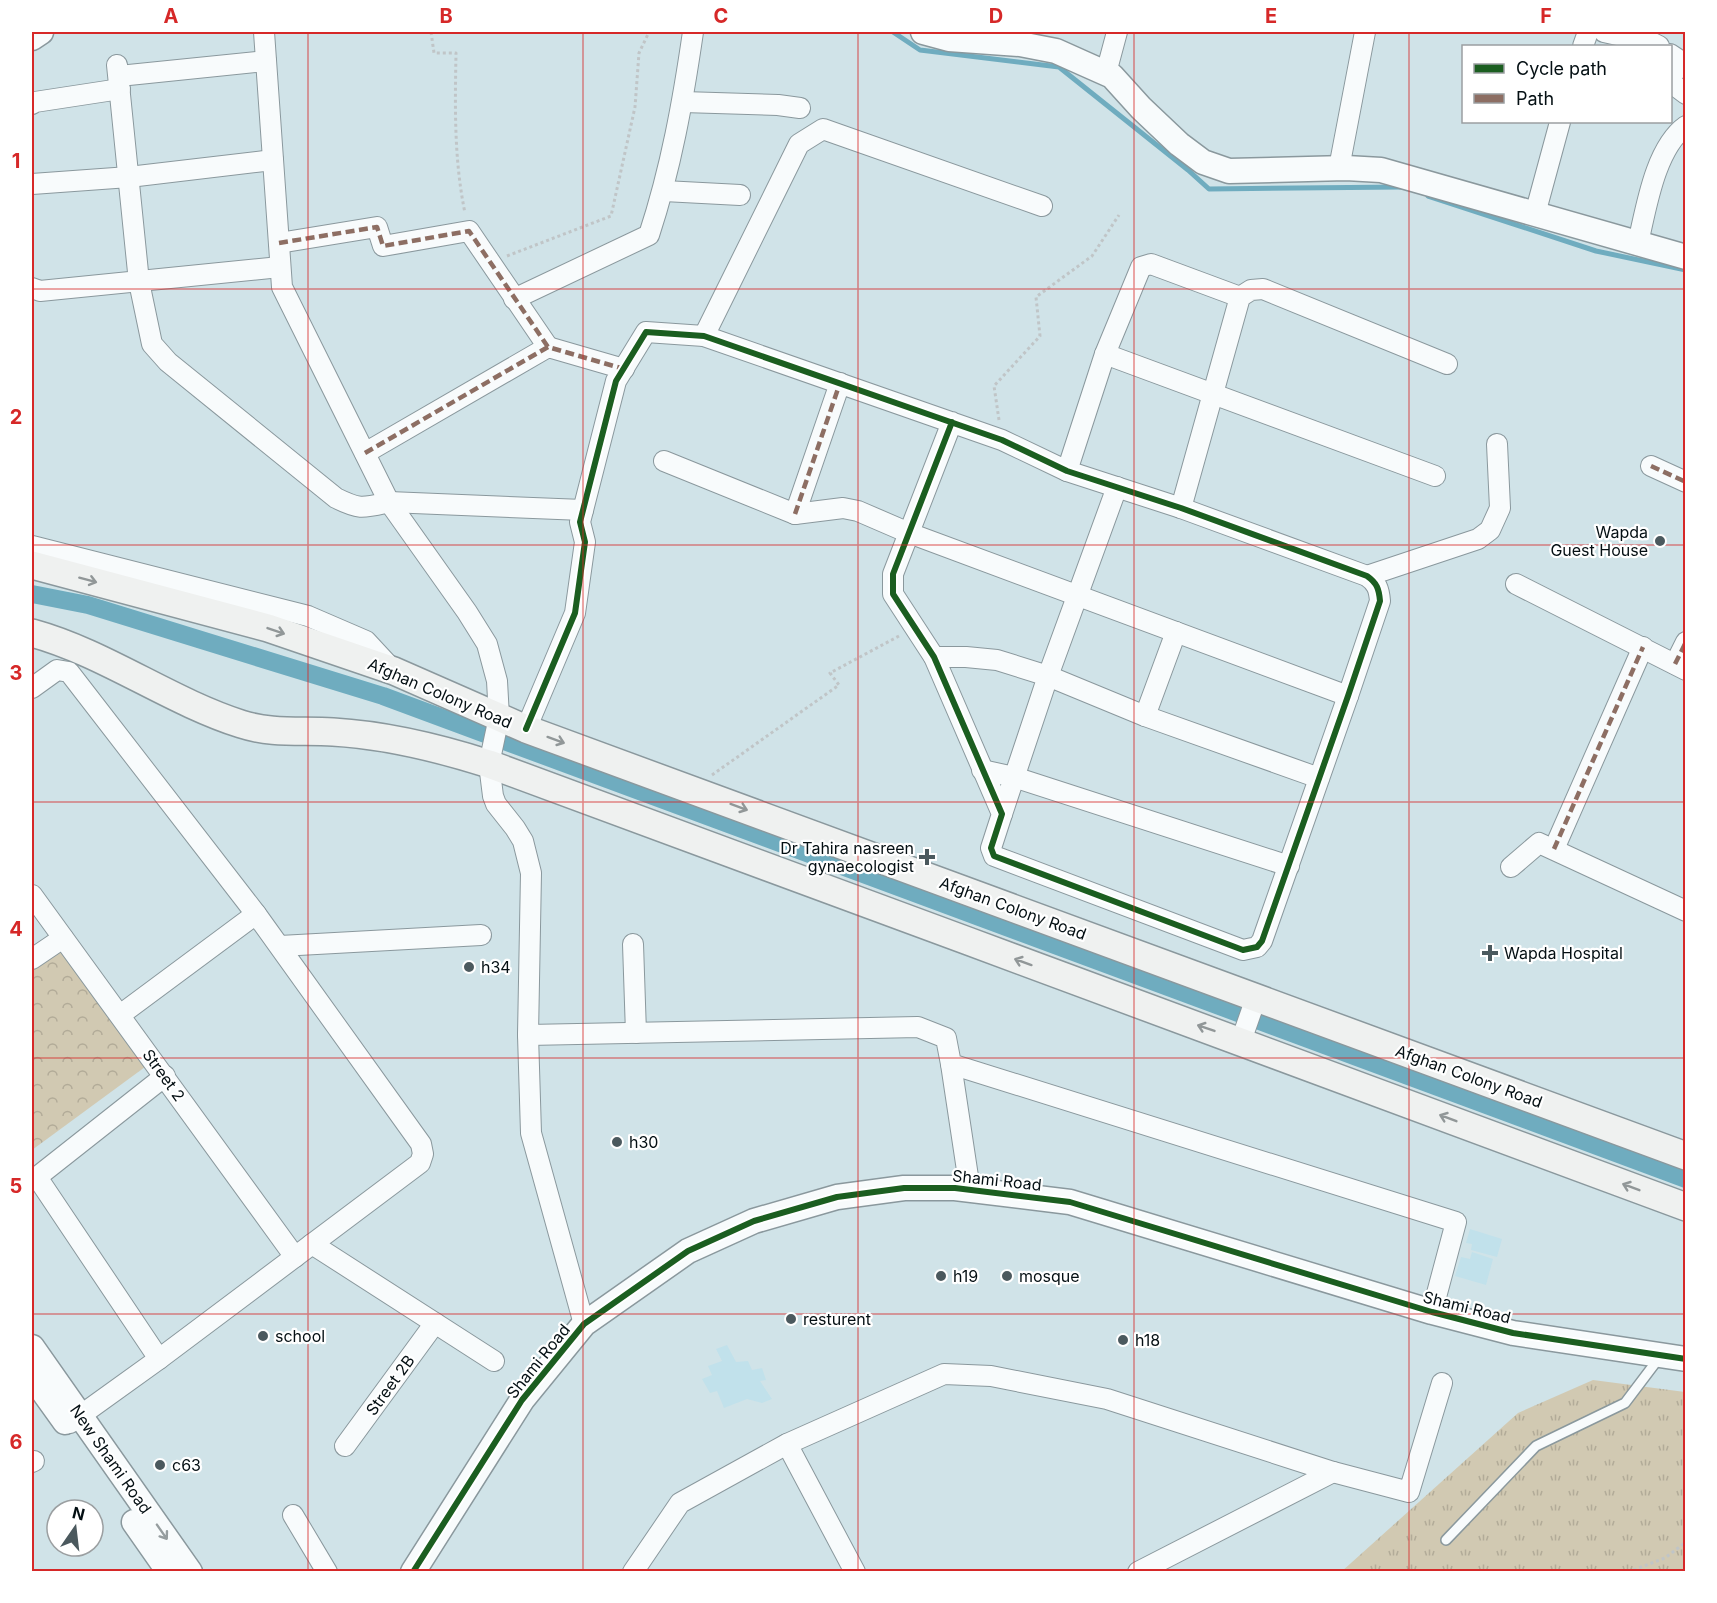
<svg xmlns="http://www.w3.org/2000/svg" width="1717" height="1603" font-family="Inter,sans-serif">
<defs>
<pattern id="grass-tufts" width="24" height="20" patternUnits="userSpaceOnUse" patternTransform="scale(1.5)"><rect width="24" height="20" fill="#d1c9b2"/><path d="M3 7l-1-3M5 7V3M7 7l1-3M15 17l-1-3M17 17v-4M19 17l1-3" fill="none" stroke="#b2ab98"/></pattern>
<pattern id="forest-crowns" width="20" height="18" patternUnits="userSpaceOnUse" patternTransform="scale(1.5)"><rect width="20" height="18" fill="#d1c9b2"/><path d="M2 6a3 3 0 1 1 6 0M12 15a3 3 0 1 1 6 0" fill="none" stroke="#b2ab98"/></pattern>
</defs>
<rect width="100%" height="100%" fill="#d0e3e8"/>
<!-- built -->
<g fill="#c1e1eb">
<polygon points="1470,1229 1502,1239 1497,1257 1471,1250 1472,1244 1466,1243"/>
<polygon points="1472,1252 1493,1259 1486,1285 1455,1276 1461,1257 1470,1259"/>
<polygon points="727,1345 736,1362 748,1361 752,1370 762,1368 766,1380 760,1381 772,1399 762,1403 747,1399 724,1408 717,1391 710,1393 702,1379 712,1375 708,1366 722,1361 716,1349"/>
</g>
<!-- grass -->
<polygon fill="url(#grass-tufts)" points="1593,1380 1685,1392 1685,1571 1341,1572 1518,1413"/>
<!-- forest -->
<polygon fill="url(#forest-crowns)" points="63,946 145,1067 32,1150 32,967"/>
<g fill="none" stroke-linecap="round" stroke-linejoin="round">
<!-- stream -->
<g stroke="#6facbf" stroke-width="5">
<polyline points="893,32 920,50 1059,67 1188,170 1209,189 1402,187"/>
<polyline points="1428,196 1596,251 1686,270"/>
</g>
<!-- canal -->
<polyline stroke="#6facbf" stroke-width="18" points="32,594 88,605 383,696 1686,1179"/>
<defs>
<polyline id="service" points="1446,1540 1536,1446 1625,1403 1659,1358"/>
<g id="minor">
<polyline points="264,32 282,287 389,502 467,612 487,644 497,681 499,717 489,764 493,796 496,804 515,828 523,841 531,873 528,1035 531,1133 584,1324"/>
<polyline points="1604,32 1653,43 1659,46"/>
<polyline points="1583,46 1588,32"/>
<polyline points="1670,54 1682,62 1670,78"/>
<path d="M117 65 139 282 152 344 168 362 336 498C360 510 363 508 389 502L583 510"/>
<polyline points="1106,73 1117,32"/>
<polyline points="119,76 266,61"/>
<polyline points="1670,82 1686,94"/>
<polyline points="683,102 778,105 800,108"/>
<polyline points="32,104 35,102 120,89"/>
<polyline points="1339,168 1365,32"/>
<polyline points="32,184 129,177 273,160"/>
<polyline points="664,191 740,195"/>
<polyline points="1535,214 1560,122"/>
<polyline points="279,243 377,227 383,246 469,231 548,347"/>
<path d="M1638 243C1646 209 1655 148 1686 126"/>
<polyline points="32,288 40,291 280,267"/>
<path d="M514 299 649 235C671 168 683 101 693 32"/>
<polyline points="704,336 799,144 823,129 1042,206"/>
<polyline points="1105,354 1435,476"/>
<polyline points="365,453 548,347 624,369"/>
<polyline points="664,461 795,514 843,508 858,511 909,533 1348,696"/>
<polyline points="1651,466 1686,482"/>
<polyline points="1067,471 1105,354 1141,267 1151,264 1240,297"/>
<polyline points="1181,508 1240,297 1251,290 1263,289 1447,364"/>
<polyline points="795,514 840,383"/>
<polyline points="32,546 308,616 366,641 392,669"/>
<polyline points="1367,576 1478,539 1490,530 1500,508 1497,444"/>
<polyline points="1516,584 1686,670"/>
<polyline points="934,657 966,657 997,660 1048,676 1145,716 1319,778"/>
<polyline points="1675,664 1686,642"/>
<polyline points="32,688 57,670 69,672 256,914 421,1144 423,1154 420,1163 159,1359 70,1423"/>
<polyline points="1145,716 1176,632"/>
<path d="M526 729 575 613 585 542 580 522 616 381 646 332 704 336 1002 440 1067 471 1181 508 1367 576C1377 583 1379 589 1380 601L1348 696 1262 941 1257 947 1243 950 994 856 991 848 1002 814 934 657 893 594V574L952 422"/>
<polyline points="982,770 1014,777 1289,866"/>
<polyline points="1002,814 1048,676 1117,487"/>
<polyline points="1554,849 1643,647"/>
<polyline points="1511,867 1539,843 1686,911"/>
<polyline points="32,895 295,1257"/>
<polyline points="633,944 636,1033"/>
<polyline points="280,946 481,935"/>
<polyline points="32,959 63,938"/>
<polyline points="120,1015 256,914"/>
<polyline points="528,1035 918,1027 946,1038 951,1064 1456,1222 1432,1312"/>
<polyline points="1241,1041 1256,998"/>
<polyline points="951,1064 970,1190"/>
<polyline points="312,1244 494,1361"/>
<polyline points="159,1359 37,1177 165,1076"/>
<polyline points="787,1444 855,1572"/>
<polyline points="345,1446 435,1323"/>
<polyline points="32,1462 34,1461"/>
<polyline points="293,1515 327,1572"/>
<polyline points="633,1572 680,1503 787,1444 944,1374 991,1376 1107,1399 1333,1472 1409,1492 1442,1383"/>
<polyline points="1138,1572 1333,1472"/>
</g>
<g id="tertiary">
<polyline points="923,32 949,39 1020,44 1056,51 1085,64 1112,76 1141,108 1179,144 1203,162 1229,171 1346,168 1381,170 1686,257"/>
<polyline points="32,38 41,32"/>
<polyline points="32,1347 190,1572"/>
<polyline points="32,1376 65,1422"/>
<polyline points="134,1522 169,1572"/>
<polyline points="413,1572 522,1400 584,1324 688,1251 754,1221 837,1197 904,1188 955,1188 1070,1202 1432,1312 1513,1333 1686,1359"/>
</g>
<g id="secondary">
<polyline points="32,565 268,628 394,671 526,729 1686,1156"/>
<path d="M32 633C105 653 169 701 241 724 271 734 302 730 333 732 385 735 439 748 489 764 888 912 1287 1058 1686 1207"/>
</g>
</defs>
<!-- service casing -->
<use href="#service" stroke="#8a989d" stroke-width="12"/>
<!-- minor casing -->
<use href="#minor" stroke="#8a989d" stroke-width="22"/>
<!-- tertiary casing -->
<use href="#tertiary" stroke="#8a989d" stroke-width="27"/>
<!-- secondary casing -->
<use href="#secondary" stroke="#8a989d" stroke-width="30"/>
<!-- path -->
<g stroke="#c0c5c7" stroke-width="3" stroke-dasharray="3 3" stroke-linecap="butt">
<path d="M431 32 434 53H456C455 107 454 160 465 213"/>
<polyline points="507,256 611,216 635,107 639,53 649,32"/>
<polyline points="999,420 994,386 1040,336 1036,297 1092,256 1119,215"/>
<polyline points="712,775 839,685 830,673 899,636"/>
<polyline points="1628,1572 1665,1558 1686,1542"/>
</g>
<!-- service -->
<use href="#service" stroke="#f8fbfc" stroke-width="9"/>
<!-- minor -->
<use href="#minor" stroke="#f8fbfc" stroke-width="20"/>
<!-- tertiary -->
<use href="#tertiary" stroke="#f8fbfc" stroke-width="24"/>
<!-- secondary -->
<use href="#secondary" stroke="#eff1f0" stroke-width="27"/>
<!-- quiet -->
<g stroke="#8d6e63" stroke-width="4.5" stroke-dasharray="9 4.5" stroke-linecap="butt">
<polyline points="279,243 377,227 383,246 469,231 548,347"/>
<polyline points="365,453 548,347 624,369"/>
<polyline points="1651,466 1686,482"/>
<polyline points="795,514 840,383"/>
<polyline points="1675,664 1686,642"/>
<polyline points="1554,849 1643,647"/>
</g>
<defs>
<g id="cycleway">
<path d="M526 729 575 613 585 542 580 522 616 381 646 332 704 336 1002 440 1067 471 1181 508 1367 576C1377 583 1379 589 1380 601L1348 696 1262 941 1257 947 1243 950 994 856 991 848 1002 814 934 657 893 594V574L952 422"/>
<polyline points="413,1572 522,1400 584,1324 688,1251 754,1221 837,1197 904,1188 955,1188 1070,1202 1432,1312 1513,1333 1686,1359"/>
</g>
</defs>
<!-- cycleway casing -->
<use href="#cycleway" stroke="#fff" stroke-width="10"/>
<!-- cycleway -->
<use href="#cycleway" stroke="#1b5e20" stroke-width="6"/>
</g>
<!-- one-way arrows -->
<defs><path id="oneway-shaft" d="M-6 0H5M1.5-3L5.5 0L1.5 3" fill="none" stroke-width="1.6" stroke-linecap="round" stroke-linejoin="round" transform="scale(1.5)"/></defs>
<g stroke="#919798">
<use href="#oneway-shaft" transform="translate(88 580) rotate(15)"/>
<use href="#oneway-shaft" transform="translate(276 631) rotate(19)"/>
<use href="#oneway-shaft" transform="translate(556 740) rotate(20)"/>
<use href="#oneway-shaft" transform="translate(739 807) rotate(20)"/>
<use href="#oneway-shaft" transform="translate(1023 962) rotate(-160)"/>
<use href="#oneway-shaft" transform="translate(1206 1028) rotate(-161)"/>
<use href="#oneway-shaft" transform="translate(1448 1118) rotate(-159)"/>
<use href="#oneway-shaft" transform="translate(1631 1187) rotate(-159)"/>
</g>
<use stroke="#969d9f" href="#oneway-shaft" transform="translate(162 1532) rotate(55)"/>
<!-- grid -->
<path fill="none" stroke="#d62828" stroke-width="1.5" stroke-opacity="0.55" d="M308 32V1572M583 32V1572M858 32V1572M1134 32V1572M1409 32V1572M32 289H1686M32 545H1686M32 802H1686M32 1058H1686M32 1314H1686"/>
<!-- markers -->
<g fill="#4b595e" stroke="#fff" stroke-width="2">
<circle cx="1660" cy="541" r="6"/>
<path d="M924 848h6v6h6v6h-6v6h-6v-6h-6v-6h6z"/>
<path d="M1487 944h6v6h6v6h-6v6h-6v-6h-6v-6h6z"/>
<circle cx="469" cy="967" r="6"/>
<circle cx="617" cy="1142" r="6"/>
<circle cx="941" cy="1276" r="6"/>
<circle cx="1007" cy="1276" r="6"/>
<circle cx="791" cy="1319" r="6"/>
<circle cx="263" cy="1336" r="6"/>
<circle cx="1123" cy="1340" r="6"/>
<circle cx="160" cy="1465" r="6"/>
</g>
<g text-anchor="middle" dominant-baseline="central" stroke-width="4.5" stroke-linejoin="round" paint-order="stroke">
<!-- poi labels -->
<g font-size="16" fill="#040f13" stroke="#fff" text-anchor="start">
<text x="1648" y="532" text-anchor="end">Wapda<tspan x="1648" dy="18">Guest House</tspan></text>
<text x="914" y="848" text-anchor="end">Dr Tahira nasreen<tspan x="914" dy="18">gynaecologist</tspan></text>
<text x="1504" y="953">Wapda Hospital</text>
<text x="481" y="967">h34</text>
<text x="629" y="1142">h30</text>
<text x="953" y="1276">h19</text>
<text x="1019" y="1276">mosque</text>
<text x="803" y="1319">resturent</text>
<text x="275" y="1336">school</text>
<text x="1135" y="1340">h18</text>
<text x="172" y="1465">c63</text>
</g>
<!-- street labels -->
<g font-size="16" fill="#040f13" stroke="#fff">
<text transform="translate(440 693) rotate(23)">Afghan Colony Road</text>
<text transform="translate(1013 908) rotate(20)">Afghan Colony Road</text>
<text transform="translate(164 1075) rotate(54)">Street 2</text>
<text transform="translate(1469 1076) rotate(20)">Afghan Colony Road</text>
<text transform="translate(997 1180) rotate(6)">Shami Road</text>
<text transform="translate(1467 1307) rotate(14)">Shami Road</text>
<text transform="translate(538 1361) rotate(-51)">Shami Road</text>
<text transform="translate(390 1385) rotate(-54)">Street 2B</text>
<text transform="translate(111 1459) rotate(55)">New Shami Road</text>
</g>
</g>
<!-- border -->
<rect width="1717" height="1603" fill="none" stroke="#ffffff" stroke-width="66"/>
<!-- legend -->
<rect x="1462" y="45" width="210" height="78" fill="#ffffff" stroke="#9b9fa1" stroke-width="1.5"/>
<rect x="1474" y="64" width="30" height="9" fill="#1b5e20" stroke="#9b9fa1" stroke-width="1.5"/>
<text x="1516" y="75" font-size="18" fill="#040f13">Cycle path</text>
<rect x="1474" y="94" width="30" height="9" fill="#8d6e63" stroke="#9b9fa1" stroke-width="1.5"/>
<text x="1516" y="105" font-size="18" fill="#040f13">Path</text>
<!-- north arrow -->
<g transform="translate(75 1528) rotate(14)"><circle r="28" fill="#ffffff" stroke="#9b9fa1" stroke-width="1.5"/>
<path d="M0-4.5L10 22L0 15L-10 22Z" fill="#4b595e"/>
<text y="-9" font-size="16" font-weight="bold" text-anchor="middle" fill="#040f13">N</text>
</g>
<rect x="33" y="33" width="1651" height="1537" fill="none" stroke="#d62828" stroke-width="2"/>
<g font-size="20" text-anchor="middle" font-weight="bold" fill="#d62828">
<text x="171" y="23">A</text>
<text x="446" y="23">B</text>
<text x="721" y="23">C</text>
<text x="996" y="23">D</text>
<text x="1271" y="23">E</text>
<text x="1546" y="23">F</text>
<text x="16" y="168">1</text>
<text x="16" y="424">2</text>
<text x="16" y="680">3</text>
<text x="16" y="936">4</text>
<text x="16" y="1193">5</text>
<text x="16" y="1449">6</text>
</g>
</svg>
